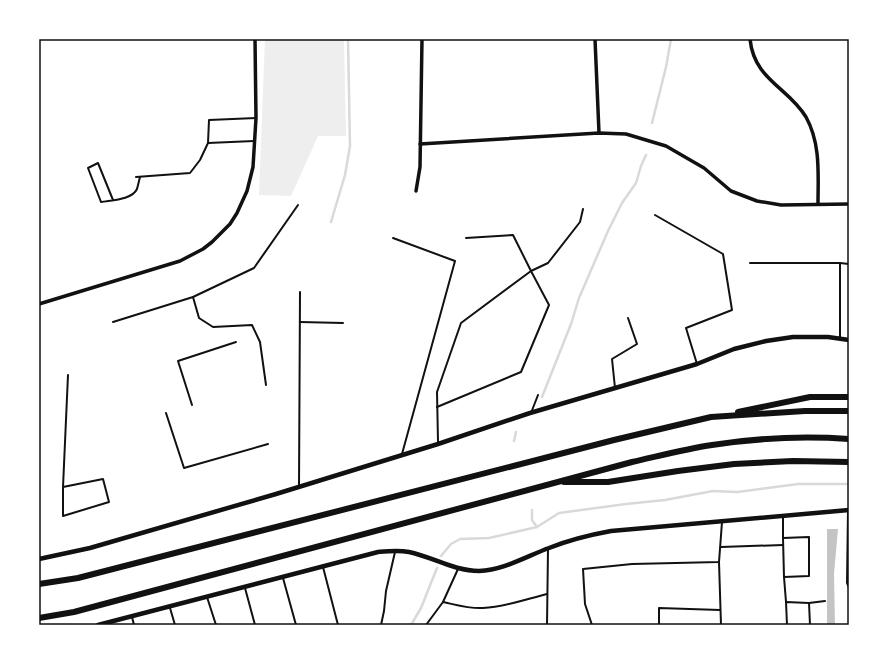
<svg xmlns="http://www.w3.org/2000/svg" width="888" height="664" font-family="Rubik,sans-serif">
<rect width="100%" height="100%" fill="#fff"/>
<!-- green -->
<polygon fill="#eee" points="265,39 344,39 346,136 318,136 291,196 259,195"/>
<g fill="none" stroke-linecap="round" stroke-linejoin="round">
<!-- stream -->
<g stroke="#d9d9d9" stroke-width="2.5">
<polyline points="652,123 666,67 671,39"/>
<polyline points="331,222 345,175 350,146 348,39"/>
<polyline points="542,397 571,324 579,298 608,231 622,203 636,183 641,166 646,155"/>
<polyline points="514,441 516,432"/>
<polyline points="532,510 532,520 537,527"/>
<polyline points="441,556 451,544 460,539 489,538 537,527 559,513 626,504 665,500 713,491 737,492 798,484 849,484"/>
<polyline points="411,625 421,608 437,568"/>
</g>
</g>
<!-- building -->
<polygon fill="#c4c4c4" points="827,529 838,529 834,574 835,625 827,625"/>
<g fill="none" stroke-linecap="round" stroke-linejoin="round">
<!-- service -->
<g stroke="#111" stroke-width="2">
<polyline points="254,141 208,143 209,120 256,118"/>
<polyline points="136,177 190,173 200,160 208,143"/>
<path d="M113 200 98 163 88 168 101 202C111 200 132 200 137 189 138 185 139 181 140 177"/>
<polyline points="655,215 723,254 732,310 686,328 697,364"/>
<polyline points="393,238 455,261 402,454"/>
<polyline points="750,263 840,263 840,338"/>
<polyline points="840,263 849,264"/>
<polyline points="193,297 254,268 298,205"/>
<polyline points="113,322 193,297 199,318 213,327 252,325 260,342 266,385"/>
<polyline points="300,322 343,323"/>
<polyline points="615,388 612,359 637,344 628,318"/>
<polyline points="192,405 178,361 236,342"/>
<polyline points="437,407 521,372 549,305 531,271 548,263 580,222 583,209"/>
<polyline points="166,413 184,468 268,444"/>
<polyline points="531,413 538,395"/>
<polyline points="438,442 437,392 461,323 531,271 513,235 466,238"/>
<polyline points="299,486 300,292"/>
<polyline points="63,487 103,479 109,502 63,516 63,487 68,375"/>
<polyline points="848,510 847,583 849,588"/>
<polyline points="783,516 783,538 809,537 809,576 784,577 786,602"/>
<polyline points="783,538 784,577"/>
<polyline points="721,547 783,545"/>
<polyline points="719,562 721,625"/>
<polyline points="323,567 338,625"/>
<polyline points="283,578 296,625"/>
<polyline points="245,588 255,625"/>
<polyline points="207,597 216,625"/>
<path d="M443 602C457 605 470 609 483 608 505 607 527 599 547 594"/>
<polyline points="170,608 175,625"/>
<polyline points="132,617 134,625"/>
<polyline points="381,625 384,611 386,591 395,552"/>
<polyline points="426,625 443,602 458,569"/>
<polyline points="547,625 548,549"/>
<polyline points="592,625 585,604 583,569 632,564 719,562 722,522"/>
<polyline points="659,625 659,608 720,610"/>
<polyline points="787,625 786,602 809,603"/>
<polyline points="810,625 809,603 825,601"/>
</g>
<!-- minor -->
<g stroke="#111" stroke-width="3.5">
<polyline points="595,39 599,133"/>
<path d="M750 39C754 80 788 87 806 117 821 144 818 175 818 204"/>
<polyline points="420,144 599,133 626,134 666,146 704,168 731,191 757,201 781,205 849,204"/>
<polyline points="416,191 420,167 422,39"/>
<polyline points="39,304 180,261 203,249 212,242 230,224 237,213 247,191 253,167 256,118 255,39"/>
</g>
<!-- tertiary -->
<g stroke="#111" stroke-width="4.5">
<polyline points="39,559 90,548 276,494 438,444 530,413 697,364 734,349 766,341 793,337 828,337 849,340"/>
<path d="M98 625 378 552C389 551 398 550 409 552 433 557 454 571 479 571 504 570 527 556 549 548 569 540 589 535 611 531L849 510"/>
</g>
<!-- motorway -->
<g stroke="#111" stroke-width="6">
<polyline points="738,412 810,397 849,397"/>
<polyline points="564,482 608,482 678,471 734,464 793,461 849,462"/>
<polyline points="39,584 78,578 614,440 711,417 805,411 849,411"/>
<path d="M39 618 74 612 632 462C659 456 685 449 712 445 757 438 804 436 849 439"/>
</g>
</g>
<!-- border -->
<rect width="888" height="664" fill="none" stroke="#ffffff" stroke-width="80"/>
<rect x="40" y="40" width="808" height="584" fill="none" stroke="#111" stroke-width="1.5"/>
</svg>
